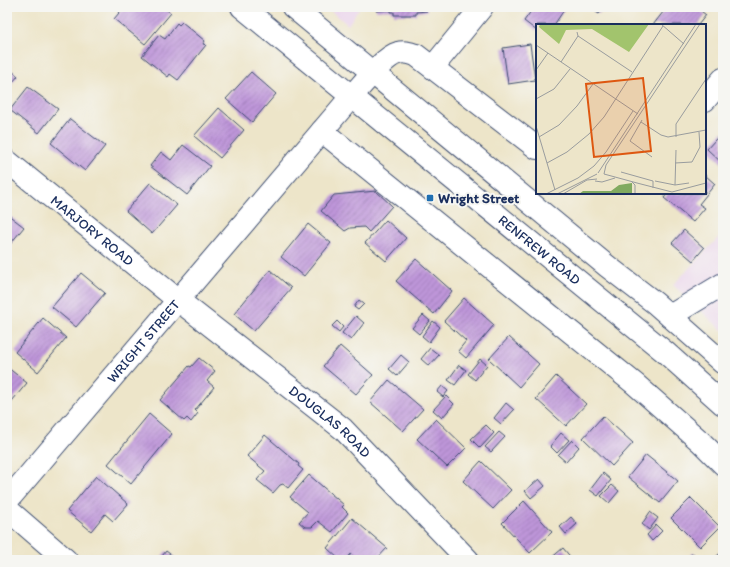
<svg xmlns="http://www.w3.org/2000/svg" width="730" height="567" font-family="Itim,sans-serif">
<defs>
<pattern id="building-hatch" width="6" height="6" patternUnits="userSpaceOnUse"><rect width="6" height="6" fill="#be95d9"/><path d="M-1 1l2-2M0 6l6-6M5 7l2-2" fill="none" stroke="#9a7ab3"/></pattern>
</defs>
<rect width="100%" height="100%" fill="#f6f6f2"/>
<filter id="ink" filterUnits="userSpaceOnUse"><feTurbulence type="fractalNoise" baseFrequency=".025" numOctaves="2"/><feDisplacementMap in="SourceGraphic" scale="8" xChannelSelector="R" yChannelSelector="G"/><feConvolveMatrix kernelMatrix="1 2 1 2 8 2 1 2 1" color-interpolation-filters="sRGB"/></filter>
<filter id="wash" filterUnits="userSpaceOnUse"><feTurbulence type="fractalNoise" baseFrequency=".012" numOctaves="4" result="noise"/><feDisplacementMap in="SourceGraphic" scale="16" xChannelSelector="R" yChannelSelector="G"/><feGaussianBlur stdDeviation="0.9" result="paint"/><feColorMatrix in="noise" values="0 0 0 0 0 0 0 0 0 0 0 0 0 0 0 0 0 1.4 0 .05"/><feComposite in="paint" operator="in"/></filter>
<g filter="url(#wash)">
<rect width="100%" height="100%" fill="#ede5c9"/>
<!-- built -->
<g fill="#ead1ec">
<polygon points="326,7 360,7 348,25"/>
<polygon points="723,233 723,331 673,285"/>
</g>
<g id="blocks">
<!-- building -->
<g fill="url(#building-hatch)">
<polygon points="124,7 163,7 171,13 145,44 114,19"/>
<polygon points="376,7 427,7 427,11 416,12 416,15 394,15 394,12 391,12 391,10 376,11"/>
<polygon points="534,7 566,7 554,25 537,25 537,31 524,21"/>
<polygon points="588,7 603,7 599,14"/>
<polygon points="667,7 696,7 706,15 698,25 653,25"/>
<polygon points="182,22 205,41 203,44 206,45 178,80 170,74 168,77 142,56 159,35 165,39 177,23 179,25"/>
<polygon points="530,44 535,80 508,84 503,48"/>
<polygon points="7,67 18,76 7,89"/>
<polygon points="251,72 276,94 252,122 226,99"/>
<polygon points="28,87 58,109 39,133 10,110"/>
<polygon points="219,108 244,130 220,158 194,136"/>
<polygon points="70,119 105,146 85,171 51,143"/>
<polygon points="723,131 723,164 707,149"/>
<polygon points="183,145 210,166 187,195 150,166 161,152 171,160"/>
<polygon points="705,175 715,184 699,204 705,208 693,222 664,198 668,193 705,193"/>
<polygon points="150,183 177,205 152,234 126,211"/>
<polygon points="376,191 392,206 369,232 364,227 350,228 345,231 321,211 334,195"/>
<polygon points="7,214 24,227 7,248"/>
<polygon points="386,220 406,238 386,261 365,243"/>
<polygon points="308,224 331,243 304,276 281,257"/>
<polygon points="684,230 704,248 693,261 672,243"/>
<polygon points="416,259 452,291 434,314 396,281"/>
<polygon points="270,270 291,288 254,331 234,314"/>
<polygon points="81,273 105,293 76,327 52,307"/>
<polygon points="464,298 494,325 466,358 458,351 466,341 444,321"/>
<polygon points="359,300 364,304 358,310 354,307"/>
<polygon points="423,315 430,321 419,334 412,328"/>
<polygon points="356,316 364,323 351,340 342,333"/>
<polygon points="43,318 66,338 38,372 15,352"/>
<polygon points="337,321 343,327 339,332 332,326"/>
<polygon points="433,321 440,327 429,342 422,336"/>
<polygon points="509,337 539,364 519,387 489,359"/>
<polygon points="340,346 373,375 356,394 323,366"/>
<polygon points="430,348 439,355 429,366 421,359"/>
<polygon points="401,355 409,362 397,376 389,369"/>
<polygon points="199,358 215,371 207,381 214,387 195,410 198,413 191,422 187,418 184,421 160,400 189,366 191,367"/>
<polygon points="480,359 487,365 475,380 468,374"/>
<polygon points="459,365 466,370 455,385 448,380"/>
<polygon points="7,367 27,383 7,407"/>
<polygon points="556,376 586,404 566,426 536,399"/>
<polygon points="389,380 423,409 403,431 370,402"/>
<polygon points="442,386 448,391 443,397 437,392"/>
<polygon points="446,396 454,404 442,418 433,410"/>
<polygon points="506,403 514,410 501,424 494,418"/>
<polygon points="149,414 172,434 131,484 108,464"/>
<polygon points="603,416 633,443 612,466 583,438"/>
<polygon points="436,419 466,448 447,467 417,439"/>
<polygon points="486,425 494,433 480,448 471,439"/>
<polygon points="499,432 505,437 491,452 485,447"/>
<polygon points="561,433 569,440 557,453 550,446"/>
<polygon points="265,435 299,464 298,466 303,470 288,488 283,484 280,485 273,493 257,480 265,471 247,456"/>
<polygon points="572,440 579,447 566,462 558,455"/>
<polygon points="646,455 678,481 660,503 628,477"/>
<polygon points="481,461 511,490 493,509 463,481"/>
<polygon points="603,473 611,480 598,496 590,490"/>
<polygon points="309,475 344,505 342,507 348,513 332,532 318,521 312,527 305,527 299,522 308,512 290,497"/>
<polygon points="96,476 128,504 113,521 105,514 91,531 67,511"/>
<polygon points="539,479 545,486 531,498 525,491"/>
<polygon points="612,485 619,491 609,503 601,496"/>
<polygon points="691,498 720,527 700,547 671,518"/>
<polygon points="524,501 552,532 530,553 502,523"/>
<polygon points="650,512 658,518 649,530 642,524"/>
<polygon points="571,517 577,524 566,534 560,527"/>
<polygon points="352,518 387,548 376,560 358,560 351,554 346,560 340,560 327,548"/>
<polygon points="656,525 662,531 652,541 647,535"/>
<polygon points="563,548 573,560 549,560"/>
<polygon points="166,551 178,560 159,560"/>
<polygon points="723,551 723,560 712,560"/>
<polygon points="693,553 699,560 684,560"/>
</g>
</g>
</g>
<g filter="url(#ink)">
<use href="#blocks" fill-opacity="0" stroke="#3a4a6e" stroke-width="1"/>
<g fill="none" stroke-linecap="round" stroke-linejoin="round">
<defs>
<g id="minor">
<polyline points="433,67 482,7"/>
<polyline points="705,100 723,79"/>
<polyline points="322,131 635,384 701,442 723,464"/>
<path id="s1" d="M7 161 178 300 343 429 468 560"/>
<polyline points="670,316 723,284"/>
<path id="s2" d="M7 501 351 97C361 86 385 56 398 53 404 51 410 53 416 55L537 148"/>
<polyline points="7,509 66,560"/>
</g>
<g id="major">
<path id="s3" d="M242 7 665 352 723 404"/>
<polyline points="293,7 607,266 655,303 723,363"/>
</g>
</defs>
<!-- minor casing -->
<use href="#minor" stroke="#3a4a6e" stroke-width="24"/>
<!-- major casing -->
<use href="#major" stroke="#3a4a6e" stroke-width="24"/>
<!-- minor -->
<use href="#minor" stroke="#fff" stroke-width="22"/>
<!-- major -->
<use href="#major" stroke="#fff" stroke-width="22"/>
</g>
</g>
<!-- markers -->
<rect fill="#1f6fb2" stroke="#f6f6f2" stroke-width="1.5" x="426" y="194" width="8" height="8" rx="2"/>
<g text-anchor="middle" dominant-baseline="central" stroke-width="4" stroke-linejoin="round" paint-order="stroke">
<!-- poi labels -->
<g font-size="14" font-weight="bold" fill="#1b2f5e" stroke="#f6f6f2" text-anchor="start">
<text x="438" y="198">Wright Street</text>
</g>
<!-- street labels -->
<g font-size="14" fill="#1b2f5e" stroke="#f6f6f2">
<text stroke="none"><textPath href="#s1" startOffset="110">MARJORY ROAD</textPath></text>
<text stroke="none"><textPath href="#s3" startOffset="384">RENFREW ROAD</textPath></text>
<text stroke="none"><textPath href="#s2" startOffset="210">WRIGHT STREET</textPath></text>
<text stroke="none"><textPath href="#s1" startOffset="415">DOUGLAS ROAD</textPath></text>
</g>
</g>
<!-- overview -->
<g transform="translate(536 24)">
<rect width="170" height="170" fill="#ede5c9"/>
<path d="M96 159V170H43L47 167H75L83 161Z" fill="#81aa60"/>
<path d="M4 0H113L93 28 56 5 30 6 23 20 3 3Z" fill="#a2c46d"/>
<path fill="none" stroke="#999c9e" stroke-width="1" d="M125 0 148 20M42 12 96 48M0 21 102 90M25 38 42 12 41 8M0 46 12 29M0 75 18 65 34 45M106 96 94 117 116 133M105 98 125 111 132 113 170 106M0 102 19 166M3 113 23 101 41 82 57 60M140 113V100L170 55M11 139 31 128 53 110 68 93 127 2M139 139 156 138 164 123 163 108M85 148 117 157V164M62 149 160 0M68 150 70 141 164 0M68 150 101 159M59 157 66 158 79 154M95 157 99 161V170M119 157 139 161 153 159M101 159 136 168 170 159M139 161 140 126M10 170 42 154 58 142 70 128 97 87M21 170 61 150M27 170 51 156 61 155"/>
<path fill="#de5710" fill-opacity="0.15" stroke="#de5710" stroke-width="2" d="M107 54 115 127 58 133 50 60Z"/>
<rect width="170" height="170" fill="none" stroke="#1b2f5e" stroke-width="2"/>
</g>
<!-- margin -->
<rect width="730" height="567" fill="none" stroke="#f6f6f2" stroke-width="24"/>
</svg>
